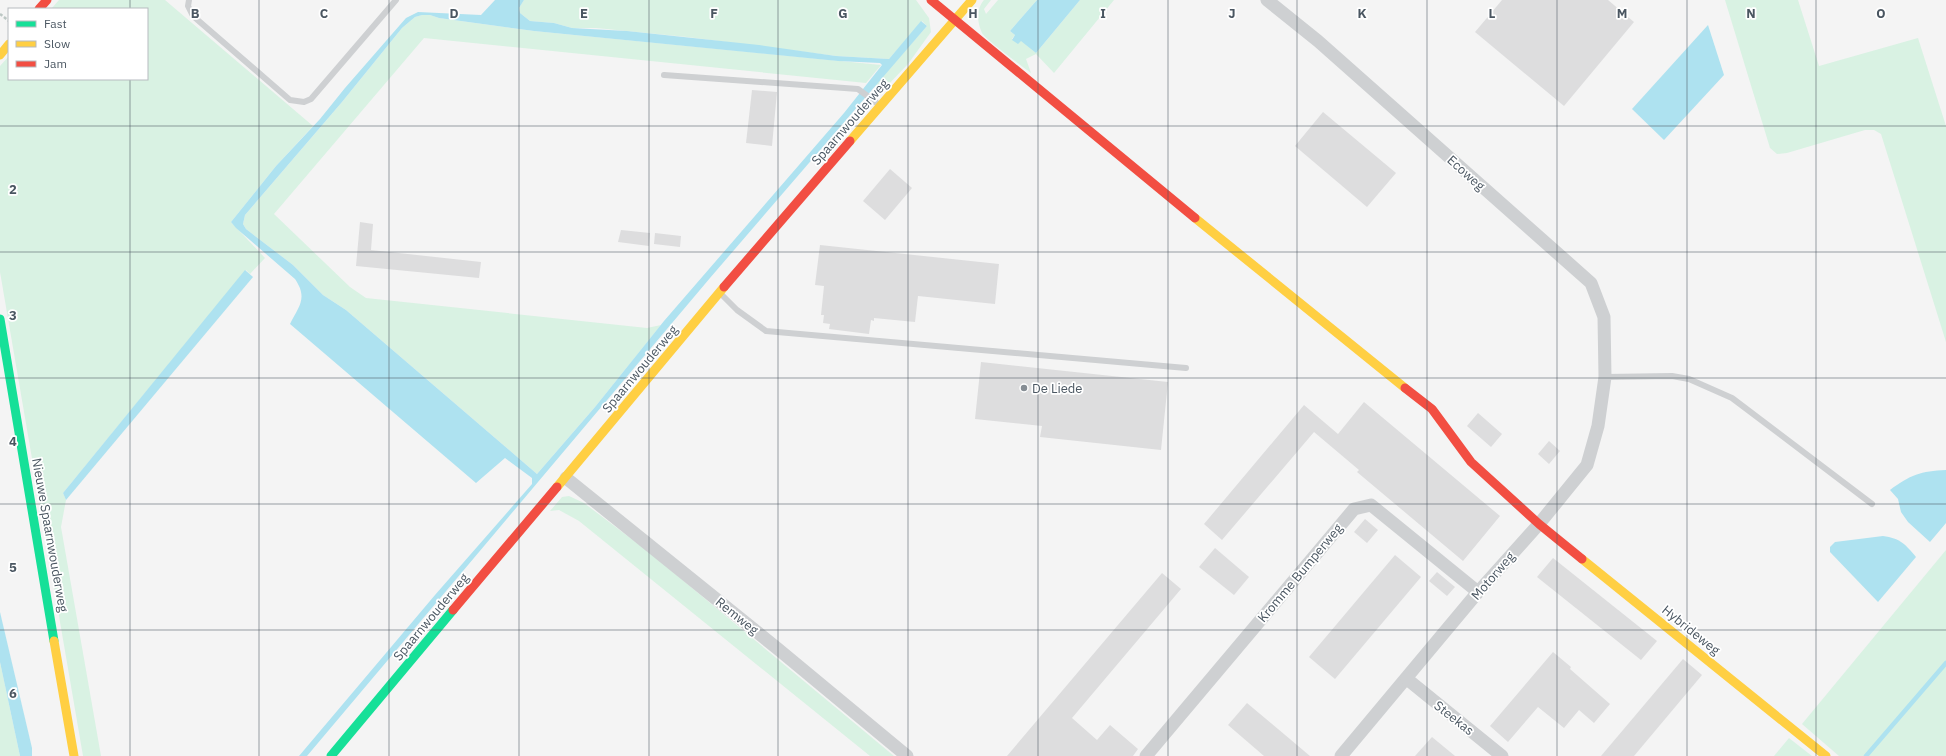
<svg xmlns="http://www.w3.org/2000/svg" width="1946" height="756" font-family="'IBM Plex Sans',sans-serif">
<rect width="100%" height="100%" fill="#f4f4f4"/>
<!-- green -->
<g fill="#d9f2e3">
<polygon points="59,0 165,0 313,126 276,166 231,222 265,258 250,274 246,270 63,493 66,500 61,527 101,756 83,756 0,272 0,66 9,56 9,79 147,79 147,9 51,9"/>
<polygon points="524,0 916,0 929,18 931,32 908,64 887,86 873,87 927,26 922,21 889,59 836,56 687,37 596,28 572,28 554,23 530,21 520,13 519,8"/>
<path d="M984 0H991L984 9 986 14 998 0H1037L1010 31 1015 35 1012 39 1021 40 1036 53 1080 0H1114L1054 73 1036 54 1026 59 1031 73C1022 66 985 39 982 33 977 22 976 9 984 0Z"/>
<polygon points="1725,0 1798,0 1819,66 1918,38 1946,126 1946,342 1881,134 1874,130 1865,130 1787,153 1777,154 1770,148"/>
<polygon points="422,15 430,15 439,18 534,31 881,65 866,83 424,38 274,214 350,287 366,298 647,328 661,325 595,407 537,474 346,310 323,295 293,265 246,229 243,224 245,215 342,102 402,28 415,17"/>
<polygon points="569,496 584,503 650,553 894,756 870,756 579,521 559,510 550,511 562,497"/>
<polygon points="1946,550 1946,756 1839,756 1802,724"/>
<polygon points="0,662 20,756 0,756"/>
<polygon points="1789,738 1812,756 1774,756"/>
</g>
<!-- water -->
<g fill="#aee2f0" fill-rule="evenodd">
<path d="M495 0H524L519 8 520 13 530 21 554 23 572 28 627 31 759 45 836 56 889 59 921 21 927 26 710 278 307 756H299L435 595 532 484V478L505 458 476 483 290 324C299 306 308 298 295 279L236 228 231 222 276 166 320 119 345 88 406 18 418 12 481 15ZM422 15H430L439 18 534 31 838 61 880 63 882 65 844 113 664 321 595 407 537 474 346 310 323 295 293 265 246 229 243 224 245 215 342 102 402 28 415 17Z"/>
<polygon points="1037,0 1080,0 1036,53 1021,41 1018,44 1012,40 1015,35 1010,31"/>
<polygon points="1708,25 1724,75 1664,140 1632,109"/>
<polygon points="245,270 253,277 66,500 63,493"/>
<path d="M1946 470V523L1930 542 1908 522 1901 512 1898 499 1890 490C1910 475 1921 471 1946 470Z"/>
<path d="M1883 536C1900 538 1906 545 1916 557L1878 602 1830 552V547L1835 542Z"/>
<polygon points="0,612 32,748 32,756 20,756 0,662"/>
</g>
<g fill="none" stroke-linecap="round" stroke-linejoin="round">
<!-- stream -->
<polyline stroke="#aee2f0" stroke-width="4.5" points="1866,756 1946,663"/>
</g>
<!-- building -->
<g fill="#ddddde">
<polygon points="1502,0 1608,0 1634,22 1564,106 1475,32"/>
<polygon points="752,90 777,92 772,146 746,143"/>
<polygon points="1323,112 1396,173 1367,207 1295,146"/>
<polygon points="890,169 912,188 885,220 863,201"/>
<polygon points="360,222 373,224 371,250 481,262 479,278 356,266"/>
<polygon points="621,230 650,233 649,246 618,242"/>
<polygon points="655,233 681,236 680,247 654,244"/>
<polygon points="820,245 999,264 995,304 918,296 915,322 874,318 874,321 871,320 869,334 829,329 830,324 823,323 824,315 821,315 824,286 815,285"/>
<polygon points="981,362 1168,382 1161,450 1040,437 1042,426 975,419"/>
<polygon points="1364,402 1500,516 1463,561 1357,472 1359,470 1314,432 1222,540 1204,524 1304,405 1338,434"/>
<polygon points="1478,413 1502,434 1491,447 1467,426"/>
<polygon points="1549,441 1560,451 1549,464 1538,454"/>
<polygon points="1365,519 1378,530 1367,543 1354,532"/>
<polygon points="1215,548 1249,577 1234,595 1199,567"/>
<polygon points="1395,555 1421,577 1335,679 1309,657"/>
<polygon points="1553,558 1657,641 1641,660 1537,577"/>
<polygon points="1437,572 1455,587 1447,596 1429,581"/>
<polygon points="1162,573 1181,589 1072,718 1097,740 1110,725 1138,749 1133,756 1007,756"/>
<polygon points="1553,652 1571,667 1570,669 1610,704 1594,723 1579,710 1564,728 1538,707 1508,742 1490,726"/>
<polygon points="1683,659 1702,675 1634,756 1601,756"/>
<polygon points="1247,703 1310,756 1264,756 1228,725"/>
<polygon points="1432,737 1455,756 1415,756"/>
</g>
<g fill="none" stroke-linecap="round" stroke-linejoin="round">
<!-- path -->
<polyline stroke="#bcc7c4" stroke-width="2.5" stroke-dasharray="3 2" stroke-linecap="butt" points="0,14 9,21"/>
<!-- lane -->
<g stroke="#ced0d2" stroke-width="6">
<polyline points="189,0 188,6 193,16 290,100 304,102 311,99 396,0"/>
<polyline points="664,75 858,89 878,104"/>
<polyline points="721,294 737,310 766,331 1186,368"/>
<polyline points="1605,377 1672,376 1689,379 1732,398 1872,504"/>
</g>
<!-- street -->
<g stroke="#ced0d2" stroke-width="13">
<polyline points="1267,0 1318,41 1591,283 1604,317 1605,377 1598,426 1587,465 1539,524 1478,592 1341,756"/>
<polyline points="566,478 778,649 907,756"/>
<polyline points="1407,679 1502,756"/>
<polyline points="1146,756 1354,509 1371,505 1478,592"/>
</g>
<!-- fast -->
<g stroke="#16e098" stroke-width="9">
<polyline points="0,319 54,641"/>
<polyline points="331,756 453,610"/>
</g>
<!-- slow -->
<g stroke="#ffcf43" stroke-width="9">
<polyline points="0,55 9,44"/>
<polyline points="850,141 972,0"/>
<polyline points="1195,218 1405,388"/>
<polyline points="557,487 724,287"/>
<polyline points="1582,559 1826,756"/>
<polyline points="54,641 74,756"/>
</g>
<!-- jam -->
<g stroke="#f24e42" stroke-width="9">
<polyline points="931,0 1195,218"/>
<polyline points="39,9 47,0"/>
<polyline points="724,287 850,141"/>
<polyline points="1405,388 1432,409 1471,462 1539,524 1582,559"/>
<polyline points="453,610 557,487"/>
</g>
</g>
<!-- grid -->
<path fill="none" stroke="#4a5661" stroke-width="1" stroke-opacity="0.55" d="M130 0V9M259 0V756M389 0V756M519 0V756M649 0V756M778 0V756M908 0V756M1038 0V756M1168 0V756M1297 0V756M1427 0V756M1557 0V756M1687 0V756M1816 0V756M130 79V756M0 126H1946M0 252H1946M0 378H1946M0 504H1946M0 630H1946"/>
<!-- markers -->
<circle fill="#868d94" stroke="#fff" stroke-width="1.5" cx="1024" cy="388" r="4"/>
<g text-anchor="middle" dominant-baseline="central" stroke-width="3.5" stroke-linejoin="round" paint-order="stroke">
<!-- street labels -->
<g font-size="13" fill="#4a5661" stroke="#fff">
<text transform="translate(850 122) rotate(-49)">Spaarnwouderweg</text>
<text transform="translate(1466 173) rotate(42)">Ecoweg</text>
<text transform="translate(640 369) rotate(-50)">Spaarnwouderweg</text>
<text transform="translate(50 535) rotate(80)">Nieuwe Spaarnwouderweg</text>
<text transform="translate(1300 573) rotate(-50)">Kromme Bumperweg</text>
<text transform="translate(1493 576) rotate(-49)">Motorweg</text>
<text transform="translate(737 616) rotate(39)">Remweg</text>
<text transform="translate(431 617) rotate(-50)">Spaarnwouderweg</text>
<text transform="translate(1691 630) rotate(39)">Hybrideweg</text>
<text transform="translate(1454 718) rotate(38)">Steekas</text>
</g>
<!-- poi labels -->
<g font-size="13" fill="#4a5661" stroke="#fff" text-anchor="start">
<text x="1032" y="388">De Liede</text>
</g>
</g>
<g font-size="13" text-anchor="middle" font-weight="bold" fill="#4a5661" stroke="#fff" stroke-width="3.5" stroke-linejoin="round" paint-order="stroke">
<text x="195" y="18">B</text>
<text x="324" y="18">C</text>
<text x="454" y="18">D</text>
<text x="584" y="18">E</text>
<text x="714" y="18">F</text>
<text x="843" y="18">G</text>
<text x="973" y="18">H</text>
<text x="1103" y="18">I</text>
<text x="1232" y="18">J</text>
<text x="1362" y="18">K</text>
<text x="1492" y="18">L</text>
<text x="1622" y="18">M</text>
<text x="1751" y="18">N</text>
<text x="1881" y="18">O</text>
<text x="13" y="194">2</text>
<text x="13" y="320">3</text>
<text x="13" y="446">4</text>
<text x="13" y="572">5</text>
<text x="13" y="698">6</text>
</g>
<!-- legend -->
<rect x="8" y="8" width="140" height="72" fill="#ffffff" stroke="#b7bbc0"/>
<rect x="16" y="21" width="20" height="6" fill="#16e098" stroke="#b7bbc0"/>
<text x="44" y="28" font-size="12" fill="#4a5661">Fast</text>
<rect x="16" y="41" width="20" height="6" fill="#ffcf43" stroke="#b7bbc0"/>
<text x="44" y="48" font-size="12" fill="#4a5661">Slow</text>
<rect x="16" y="61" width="20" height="6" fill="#f24e42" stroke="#b7bbc0"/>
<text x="44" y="68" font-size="12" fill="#4a5661">Jam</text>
</svg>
